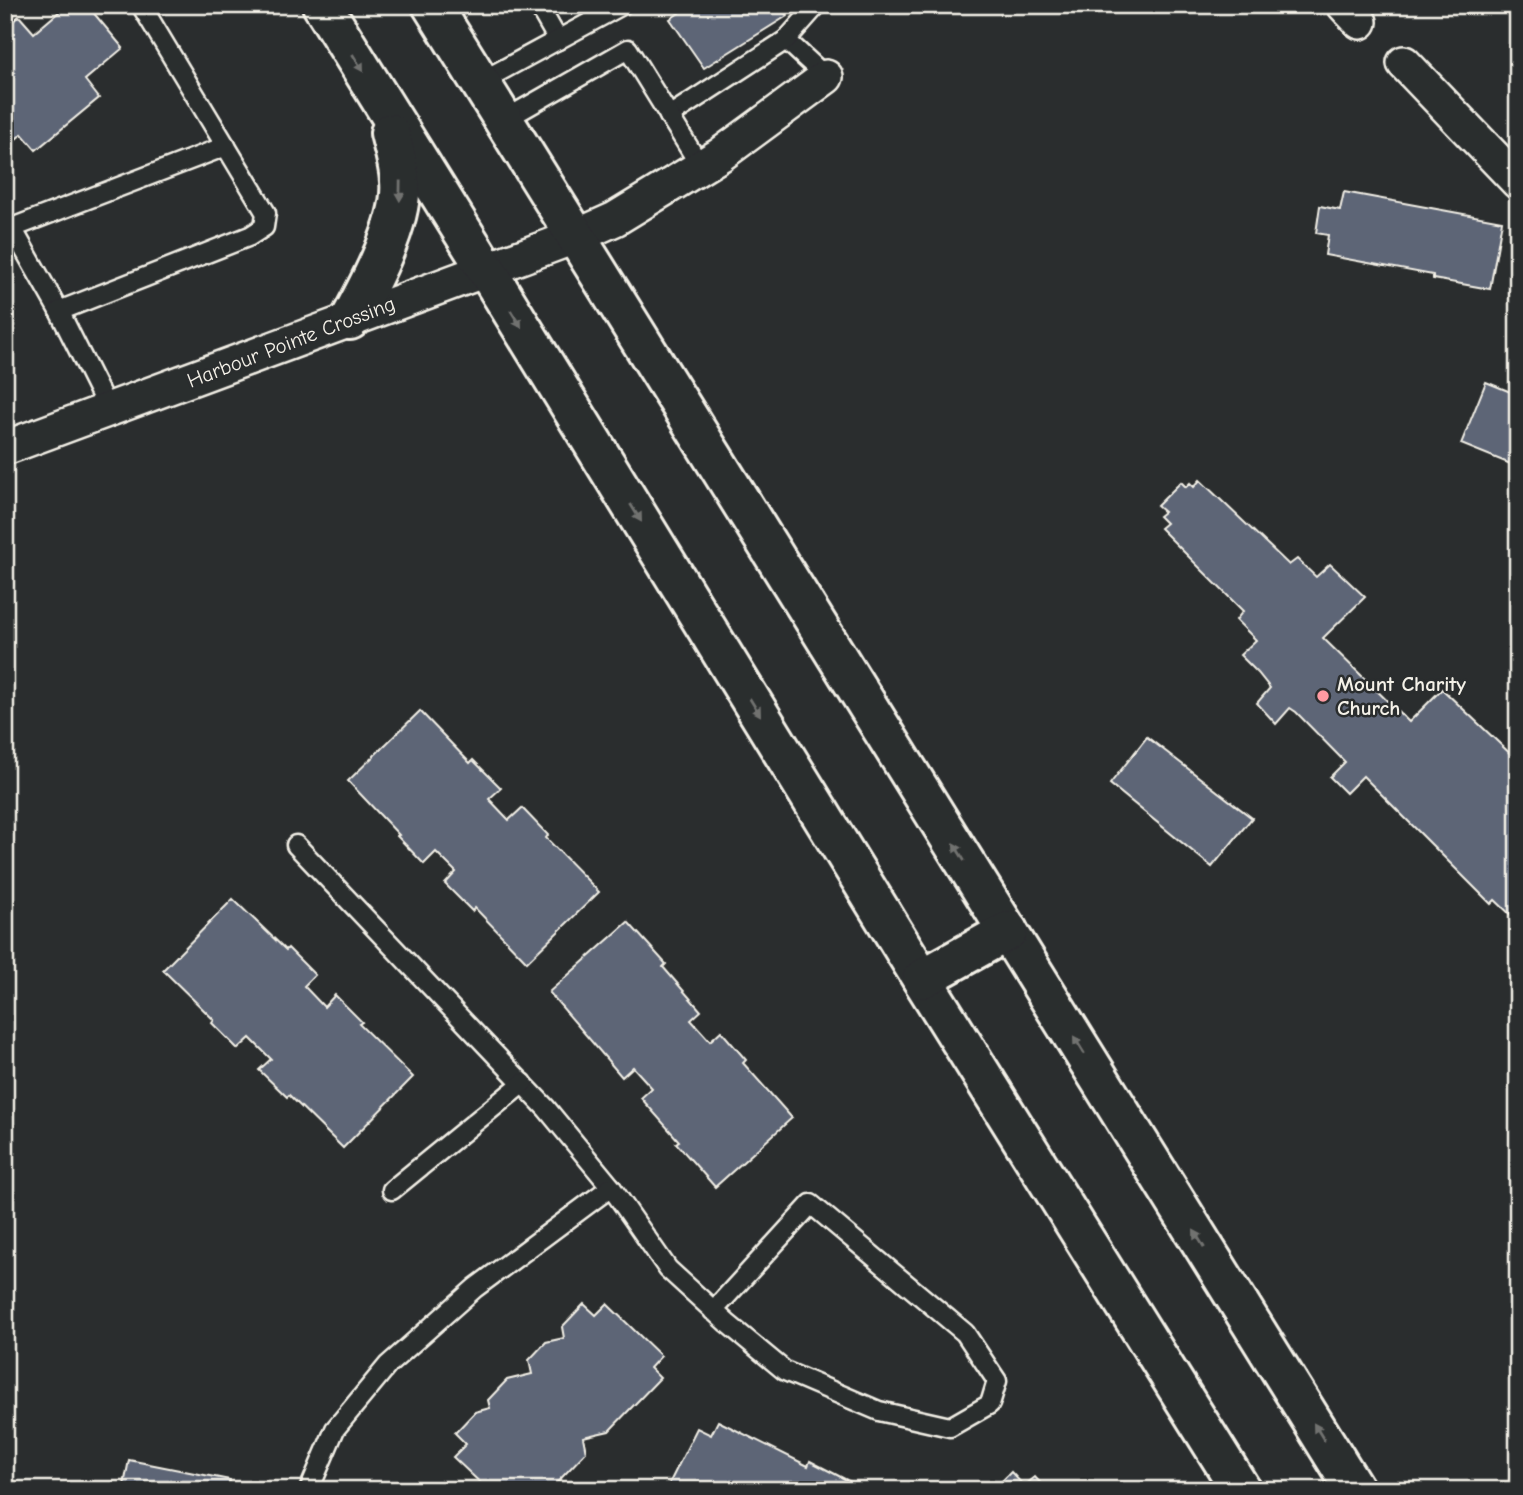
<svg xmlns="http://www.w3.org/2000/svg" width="1523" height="1495" font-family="'Comic Neue',sans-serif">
<rect width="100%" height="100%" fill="#2a2d2e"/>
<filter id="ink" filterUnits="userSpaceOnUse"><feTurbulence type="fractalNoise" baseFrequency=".0143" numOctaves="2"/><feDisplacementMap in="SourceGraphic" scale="14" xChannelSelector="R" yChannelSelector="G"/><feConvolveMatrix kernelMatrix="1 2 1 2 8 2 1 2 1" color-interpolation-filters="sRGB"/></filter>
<g filter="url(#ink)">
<!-- building -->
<g fill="#5d6576" stroke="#f4f1e8" stroke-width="2">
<polygon points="67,5 87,5 123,48 85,80 99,98 36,150 22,134 11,143 5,135 5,28 19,16 34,33"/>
<polygon points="691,5 779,5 787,16 704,68 670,19"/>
<polygon points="1344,192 1502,221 1490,289 1433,279 1433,275 1325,255 1328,235 1316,233 1320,206 1340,210"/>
<polygon points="1486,382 1518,395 1518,467 1461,444"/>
<polygon points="1200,480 1289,565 1297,559 1316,577 1330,564 1365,597 1323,638 1409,722 1442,689 1518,761 1518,917 1515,919 1495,900 1491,904 1363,776 1346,793 1330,777 1345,762 1296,712 1290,708 1276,724 1257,703 1270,688 1258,673 1240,655 1256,640 1236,620 1243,611 1160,528 1166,523 1159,516 1164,512 1157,506 1181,482 1186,487 1190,483 1194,487"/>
<polygon points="420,711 470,763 473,760 501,788 489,799 509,820 522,808 548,835 546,838 599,892 527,962 475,908 472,911 445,884 456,872 436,852 424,864 397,836 399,835 348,781"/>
<polygon points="1147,737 1252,818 1212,867 1110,784"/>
<polygon points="233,899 286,950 288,948 315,975 304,986 324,1007 335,995 362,1022 359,1024 413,1077 343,1148 289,1095 287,1097 259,1070 271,1059 250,1038 238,1049 212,1023 214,1020 163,970"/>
<polygon points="628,922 666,964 663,967 701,1011 691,1020 710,1041 721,1031 746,1060 743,1063 792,1118 715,1187 676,1143 679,1141 641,1098 652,1088 633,1067 622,1077 549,992"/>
<polygon points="584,1304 596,1315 607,1304 661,1356 650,1368 660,1378 609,1431 583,1437 586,1452 550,1490 488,1490 453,1457 466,1444 455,1433 475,1412 490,1408 488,1400 507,1380 532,1374 529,1360 546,1342 564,1338 562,1327"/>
<polygon points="718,1421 808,1466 810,1461 866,1490 666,1490 697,1428 711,1435"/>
<polygon points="129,1460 230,1480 229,1490 123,1490"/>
<polygon points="1011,1472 1024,1486 1035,1477 1047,1490 993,1490"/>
</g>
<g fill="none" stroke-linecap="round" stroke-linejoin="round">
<defs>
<g id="lane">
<polyline points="538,5 558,40"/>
<polyline points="786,40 826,77"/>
<polyline points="480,82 622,5"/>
<polyline points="669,116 786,40 817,5"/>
<polyline points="504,120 628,49 701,167"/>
<polyline points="59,311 12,228 226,146"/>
<polyline points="109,411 59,311 250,236 264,227 266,213 141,5"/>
<polyline points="296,845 546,1108 611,1187"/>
<polyline points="392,1190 523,1083"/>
<polyline points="309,1490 335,1429 388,1365 475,1288 611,1187 668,1269 727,1323 785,1371 879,1411 950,1427 990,1404 997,1381 965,1333 811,1204 713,1311"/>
</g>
<g id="street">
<polyline points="1344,5 1360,22"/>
<polyline points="1404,63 1518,182"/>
<polyline points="5,448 577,236 615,219 720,155 826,77"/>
</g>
<g id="secondary">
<polyline points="322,5 486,269 922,979 1241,1490"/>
<polyline points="432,5 1355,1490"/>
<path d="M350 320C369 285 404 221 400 181 399 165 394 149 390 133"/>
<polyline points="922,979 1008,931"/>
</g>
</defs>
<!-- lane casing -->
<use href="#lane" stroke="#f4f1e8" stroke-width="23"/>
<!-- street casing -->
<use href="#street" stroke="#f4f1e8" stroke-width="38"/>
<!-- secondary casing -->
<use href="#secondary" stroke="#f4f1e8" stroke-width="44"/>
<!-- lane -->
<use href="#lane" stroke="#2a2d2e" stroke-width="18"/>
<!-- street -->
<use href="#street" stroke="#2a2d2e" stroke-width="33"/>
<!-- secondary -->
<use href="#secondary" stroke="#2a2d2e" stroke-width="38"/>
</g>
<!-- one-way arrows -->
<defs><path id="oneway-solid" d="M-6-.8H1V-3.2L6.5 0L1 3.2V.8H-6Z" transform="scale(1.75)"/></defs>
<g fill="#71726f">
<use href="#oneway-solid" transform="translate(358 63) rotate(58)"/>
<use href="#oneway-solid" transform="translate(400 191) rotate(91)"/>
<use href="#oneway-solid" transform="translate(516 319) rotate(58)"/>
<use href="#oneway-solid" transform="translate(636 513) rotate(58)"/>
<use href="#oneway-solid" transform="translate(755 707) rotate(58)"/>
<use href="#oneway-solid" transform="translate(959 852) rotate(-122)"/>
<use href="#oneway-solid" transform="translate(1079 1045) rotate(-122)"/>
<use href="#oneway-solid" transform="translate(1199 1239) rotate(-122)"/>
<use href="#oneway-solid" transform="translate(1319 1432) rotate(-122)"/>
</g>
</g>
<!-- markers -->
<circle fill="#ff9aa2" stroke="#2a2d2e" stroke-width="2.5" cx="1323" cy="696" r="7"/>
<g text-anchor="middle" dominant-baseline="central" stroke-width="5" stroke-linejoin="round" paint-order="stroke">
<!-- street labels -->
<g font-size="21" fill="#f4f1e8" stroke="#2a2d2e">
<text transform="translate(291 342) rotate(-21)">Harbour Pointe Crossing</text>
</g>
<!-- poi labels -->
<g font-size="21" font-weight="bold" fill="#f4f1e8" stroke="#2a2d2e" text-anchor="start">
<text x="1337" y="684">Mount Charity<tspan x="1337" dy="24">Church</tspan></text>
</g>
</g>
<!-- margin -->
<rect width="1523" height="1495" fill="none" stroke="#2a2d2e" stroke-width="28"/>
<rect x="14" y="14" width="1495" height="1467" fill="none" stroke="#f4f1e8" stroke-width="2.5" filter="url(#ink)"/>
</svg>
